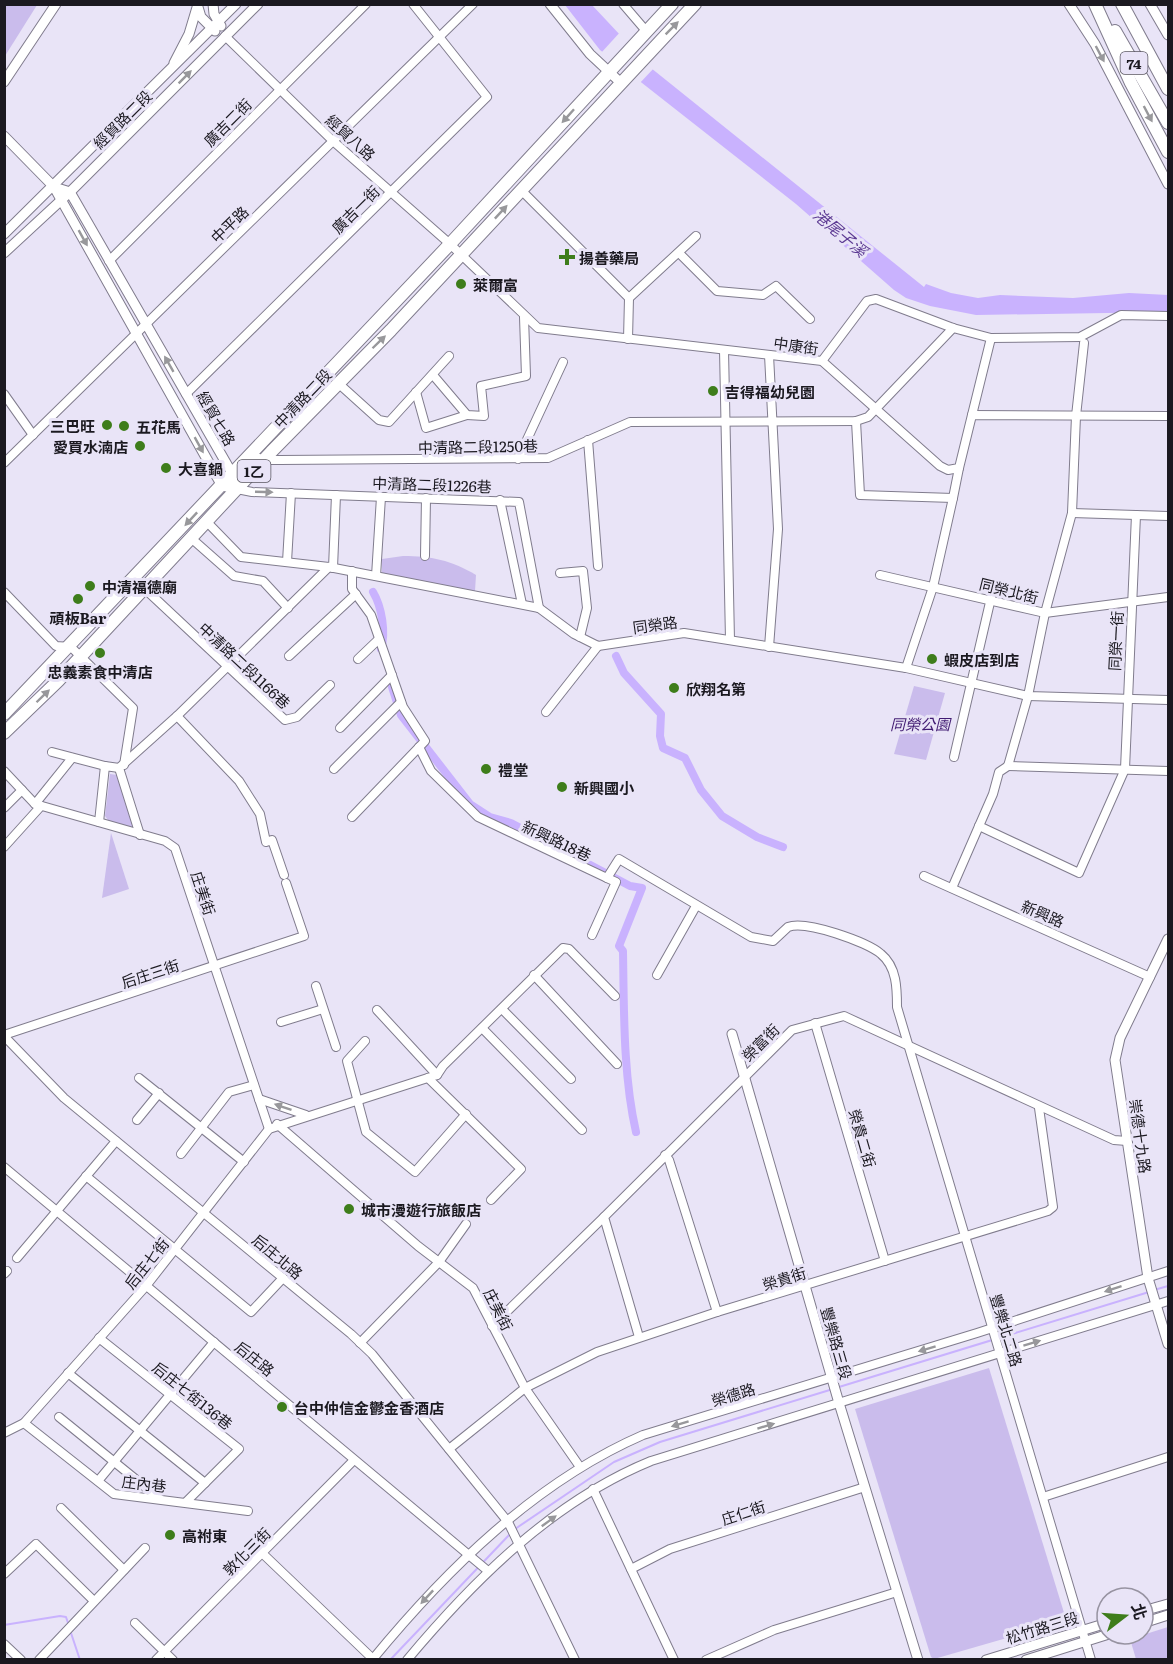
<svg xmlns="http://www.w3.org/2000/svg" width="1173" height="1664" font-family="Literata,'Noto Sans TC',serif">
<rect width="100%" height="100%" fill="#e9e4f7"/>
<!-- green -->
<g fill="#cabcec">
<polygon points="5,4 37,5 5,56 4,5"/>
<path d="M403 556C431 556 451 560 476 575L475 591 382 574V559Z"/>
<polygon points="914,686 945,693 926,760 894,754"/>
<polygon points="110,774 117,775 140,831 111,824 105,816"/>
<polygon points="111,833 129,889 102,898"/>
<polygon points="989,1368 1065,1616 1062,1622 934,1659 931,1657 855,1409"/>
<polygon points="1168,1627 1168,1659 1136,1659 1130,1639"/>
</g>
<!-- water -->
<polygon fill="#c9b2fe" points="565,5 592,5 651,68 924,287 926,284 951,293 978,298 1000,295 1073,298 1129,293 1168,295 1168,312 976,315 930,306 906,298 894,290 796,204 600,50"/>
<!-- pier -->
<polygon fill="#e9e4f7" points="622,30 655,67 638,85 601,53"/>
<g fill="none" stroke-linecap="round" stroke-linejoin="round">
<!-- stream -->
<g stroke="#c9b2fe" stroke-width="2">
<polyline points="1154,1290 1168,1286"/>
<polyline points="839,1387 1149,1292"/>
<polyline points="515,1529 614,1462 660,1442 833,1389"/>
<polyline points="4,1625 60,1616 66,1617 68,1623"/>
<polyline points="71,1633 80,1660"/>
<polyline points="390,1660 511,1533"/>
</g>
<!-- canal -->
<g stroke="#c9b2fe" stroke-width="8">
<path d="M373 592C382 607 386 633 381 649"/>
<polyline points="616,656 624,673 661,714 660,736 663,748 685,758 701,790 722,816 757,837 783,847"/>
<path d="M392 687 401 715 470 804 490 817 511 823 630 886 642 888 619 946 623 951C624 1008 623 1076 636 1132"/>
</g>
<defs>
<g id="minor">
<polyline points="623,4 647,32"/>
<polyline points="225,36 333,141 450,244 538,328 822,361 940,466 948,470 959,468 972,415 1168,416"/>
<polyline points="521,190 629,298 628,339"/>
<polyline points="680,254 717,291 763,295 776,286 810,319"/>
<polyline points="109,261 366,4"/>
<polyline points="629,298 696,236"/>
<polyline points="724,350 730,640"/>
<polyline points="769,355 778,529 769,647"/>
<polyline points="822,361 867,301 876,299 953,328 991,338 1080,337 1121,315 1168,316"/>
<polyline points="433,375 467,415 484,416 481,386 526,376 524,317"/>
<polyline points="338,383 379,420 389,422 449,356"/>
<polyline points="416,392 426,428 467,415"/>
<polyline points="4,394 33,435"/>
<polyline points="186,394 487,97 413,4"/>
<polyline points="972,415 991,338"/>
<polyline points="856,421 860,495 953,498 959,468"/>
<polyline points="588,440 598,566"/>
<polyline points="251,455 264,460 279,460 548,458 630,422 856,421 868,417 953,328"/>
<polyline points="518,459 563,362"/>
<polyline points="4,463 473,4"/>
<polyline points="237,489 252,492 519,502 539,608"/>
<polyline points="500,500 522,604"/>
<polyline points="1072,513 1168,516"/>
<polyline points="207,522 241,557 329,567 539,608 574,634 598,646 684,633 906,668 1028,696 1168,700"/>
<polyline points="191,538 234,576 263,581 288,608"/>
<polyline points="425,556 426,498"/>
<polyline points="287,562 291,493"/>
<polyline points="333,568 336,495"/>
<polyline points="560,573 583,571 587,608 580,637"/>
<polyline points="880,575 1045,613 1168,597"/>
<polyline points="376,576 381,497"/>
<polyline points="145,589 285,720 297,717 330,685"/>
<polyline points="4,592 56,646 71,647 133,708 124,765"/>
<polyline points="289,656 356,594"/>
<polyline points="358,659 379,639"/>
<polyline points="906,668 933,587 953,498"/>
<polyline points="546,712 598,646"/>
<polyline points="177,716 239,781 260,814 266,842 272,840 284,875"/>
<polyline points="340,728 392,675"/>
<path d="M419 747 431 771 478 817 607 878 619 859 751 937 773 941 788 927C806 920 867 942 881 954 897 967 897 989 897 1007L1091 1660"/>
<polyline points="52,752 105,766"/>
<polyline points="954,757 991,598"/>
<polyline points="1008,766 1028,696 1045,613 1072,513 1076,416 1084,343"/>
<polyline points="1008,766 1168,771"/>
<polyline points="119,768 177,716 329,567"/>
<polyline points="119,768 140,835"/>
<polyline points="334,769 401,702"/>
<polyline points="4,771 35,804 165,841 175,848 269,1129"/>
<polyline points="35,804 72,758"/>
<polyline points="4,808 22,790"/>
<polyline points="352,817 425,741 403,707 371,615 352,589 352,571"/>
<polyline points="99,822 105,766 119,768"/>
<polyline points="979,826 1079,873 1125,769 1136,515"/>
<polyline points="4,847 41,806"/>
<polyline points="924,876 1150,977"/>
<polyline points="952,888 993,794 999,772 1008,766"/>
<polyline points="592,935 616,882 607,878"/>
<polyline points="534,975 617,1064"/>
<polyline points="657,975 696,906"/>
<polyline points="316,986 336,1047"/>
<polyline points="502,1009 571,1079"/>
<polyline points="377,1010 437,1075"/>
<polyline points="281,1022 323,1009"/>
<polyline points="815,1023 885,1261"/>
<polyline points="482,1028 582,1130"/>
<polyline points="4,1035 304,936 286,883"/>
<polyline points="4,1036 64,1098 351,1334 372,1354 508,1522 575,1660"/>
<polyline points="365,1041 347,1061 366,1132 415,1172 466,1114"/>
<polyline points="139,1078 244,1162"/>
<polyline points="428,1078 521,1169 491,1200"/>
<polyline points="259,1099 306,1115"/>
<polyline points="137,1120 159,1093"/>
<polyline points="277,1124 418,1246 473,1288 525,1388 580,1467"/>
<polyline points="181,1154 229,1092 254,1085"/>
<polyline points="665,1155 669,1160 717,1312"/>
<polyline points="4,1167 488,1571"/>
<polyline points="86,1176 251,1312 283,1278"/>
<polyline points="17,1258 116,1141"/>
<polyline points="4,1274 7,1271"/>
<polyline points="492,1326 604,1217"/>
<polyline points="639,1337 604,1217 792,1030 844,1016 1114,1140 1127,1141"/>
<polyline points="99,1338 239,1449 186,1502"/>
<polyline points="360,1343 439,1262 466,1224"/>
<polyline points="68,1373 205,1483"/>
<polyline points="59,1417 160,1499"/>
<polyline points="24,1423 114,1494 248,1511"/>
<polyline points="4,1433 24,1423 146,1286 269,1129 437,1075 443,1066 563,948 569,949 615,996"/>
<polyline points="449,1449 525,1388 597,1352 717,1312 1048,1211 1053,1207 1039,1108"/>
<polyline points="98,1481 214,1342"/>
<polyline points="593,1489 674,1660"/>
<polyline points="1043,1497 1168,1457"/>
<polyline points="61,1508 124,1570"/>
<polyline points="262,1553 373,1659"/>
<polyline points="631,1569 670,1549 865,1487"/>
<polyline points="4,1574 36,1544 94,1601"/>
<polyline points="135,1623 173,1660"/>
<polyline points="4,1644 21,1660"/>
<polyline points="39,1660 145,1548"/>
<polyline points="156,1660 354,1460"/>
<path d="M372 1660C446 1570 535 1482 643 1435L977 1333 1168 1271"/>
<path d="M407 1660C474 1580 553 1501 651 1461L1168 1301"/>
<polyline points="706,1660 774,1630 897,1592"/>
</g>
<g id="tertiary">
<polyline points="213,4 214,14 221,26"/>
<polyline points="550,4 590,54 621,83"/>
<polyline points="1069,4 1095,44 1168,184"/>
<polyline points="1150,4 1168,35"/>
<polyline points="198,7 201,17 215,31"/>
<polyline points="174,63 189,34 198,4"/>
<polyline points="4,82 56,4"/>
<polyline points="4,136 54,187 222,486 237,489 233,475 70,192 54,187"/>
<polyline points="4,234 236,4"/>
<polyline points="4,253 70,192 258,4"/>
<polyline points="1168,939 1120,1038 1115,1060 1148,1278 1168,1344"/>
<polyline points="732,1034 839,1403 918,1660"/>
<polyline points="1143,1611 1168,1604"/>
<polyline points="1143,1623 1168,1615"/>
<polyline points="986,1660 1107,1623"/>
<polyline points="1026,1660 1109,1634"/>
</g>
<g id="primary">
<polyline points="4,714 450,244 672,4"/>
<polyline points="4,733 58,681 271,452 391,330 695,4"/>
</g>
<g id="trunk">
<polyline points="1095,4 1131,83 1168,152"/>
<polyline points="1122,4 1168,89"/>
<polyline points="1115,31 1168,123"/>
</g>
</defs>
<!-- minor casing -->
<use href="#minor" stroke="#807c8d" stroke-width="10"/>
<!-- tertiary casing -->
<use href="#tertiary" stroke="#807c8d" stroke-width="11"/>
<!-- primary casing -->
<use href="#primary" stroke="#807c8d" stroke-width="14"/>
<!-- trunk casing -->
<use href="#trunk" stroke="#807c8d" stroke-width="14"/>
<!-- minor -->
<use href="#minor" stroke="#fff" stroke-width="8"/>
<!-- tertiary -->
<use href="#tertiary" stroke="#fff" stroke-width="9"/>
<!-- primary -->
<use href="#primary" stroke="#fff" stroke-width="12"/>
<!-- trunk -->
<use href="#trunk" stroke="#fff" stroke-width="12"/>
</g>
<!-- one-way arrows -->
<defs><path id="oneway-solid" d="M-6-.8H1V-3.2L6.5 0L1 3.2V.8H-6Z" transform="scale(1.5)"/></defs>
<g fill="#98989b">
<use href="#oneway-solid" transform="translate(672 28) rotate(-45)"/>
<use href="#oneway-solid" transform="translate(1100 54) rotate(62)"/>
<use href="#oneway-solid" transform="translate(185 77) rotate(-45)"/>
<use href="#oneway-solid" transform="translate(1148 114) rotate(62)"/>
<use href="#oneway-solid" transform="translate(568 116) rotate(132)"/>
<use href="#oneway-solid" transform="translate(501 212) rotate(-47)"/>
<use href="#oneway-solid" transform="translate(83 238) rotate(61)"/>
<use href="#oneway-solid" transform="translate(379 342) rotate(-44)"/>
<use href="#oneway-solid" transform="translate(169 364) rotate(-120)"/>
<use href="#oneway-solid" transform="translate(199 445) rotate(61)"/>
<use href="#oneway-solid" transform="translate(264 492) rotate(2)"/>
<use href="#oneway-solid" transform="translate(191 519) rotate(133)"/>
<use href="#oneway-solid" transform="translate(43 696) rotate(-44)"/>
<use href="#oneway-solid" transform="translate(283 1107) rotate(-161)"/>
<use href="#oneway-solid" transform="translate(1113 1289) rotate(162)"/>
<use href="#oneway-solid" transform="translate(1032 1343) rotate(-17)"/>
<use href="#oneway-solid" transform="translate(927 1349) rotate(163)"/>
<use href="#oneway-solid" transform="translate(680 1424) rotate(163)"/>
<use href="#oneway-solid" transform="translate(766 1426) rotate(-17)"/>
<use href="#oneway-solid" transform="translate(549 1521) rotate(-36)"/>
<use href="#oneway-solid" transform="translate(427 1597) rotate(133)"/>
</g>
<!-- markers -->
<g fill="#3e7d1b" stroke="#e9e4f7" stroke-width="2">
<path d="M564 248h6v6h6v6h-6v6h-6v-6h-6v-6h6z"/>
<circle cx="461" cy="284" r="6"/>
<circle cx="713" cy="391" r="6"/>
<circle cx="107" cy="425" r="6"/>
<circle cx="124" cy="426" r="6"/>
<circle cx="140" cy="446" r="6"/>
<circle cx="166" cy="468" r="6"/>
<circle cx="90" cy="586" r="6"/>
<circle cx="78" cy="599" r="6"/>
<circle cx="100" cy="653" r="6"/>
<circle cx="932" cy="659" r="6"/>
<circle cx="674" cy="688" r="6"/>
<circle cx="486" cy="769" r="6"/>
<circle cx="562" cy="787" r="6"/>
<circle cx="349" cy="1209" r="6"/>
<circle cx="282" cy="1407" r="6"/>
<circle cx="170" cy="1535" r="6"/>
</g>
<g text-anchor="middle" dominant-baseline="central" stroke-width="6" stroke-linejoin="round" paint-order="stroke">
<!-- shield labels -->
<g fill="#e9e4f7" stroke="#595660" stroke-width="1.5">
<rect x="1120.5" y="52" width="27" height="22" rx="4.5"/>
<rect x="237.5" y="460" width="33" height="22" rx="4.5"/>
</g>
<g font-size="14" font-weight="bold" fill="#1b1920">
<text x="1134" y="63">74</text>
<text x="254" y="471">1乙</text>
</g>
<!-- street labels -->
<g font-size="15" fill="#1b1920" stroke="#e9e4f7">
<text transform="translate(122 119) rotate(-45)">經貿路二段</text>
<text transform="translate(227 122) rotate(-45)">廣吉二街</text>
<text transform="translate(351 137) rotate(42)">經貿八路</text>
<text transform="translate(355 209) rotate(-45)">廣吉一街</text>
<text transform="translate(229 224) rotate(-44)">中平路</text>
<text transform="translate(796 345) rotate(8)">中康街</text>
<text transform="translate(302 398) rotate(-46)">中清路二段</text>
<text transform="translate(217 418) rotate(60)">經貿七路</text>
<text transform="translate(478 446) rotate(-1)">中清路二段1250巷</text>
<text transform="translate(432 484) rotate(2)">中清路二段1226巷</text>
<text transform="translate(1009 590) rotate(14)">同榮北街</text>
<text transform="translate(655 624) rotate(-8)">同榮路</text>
<text transform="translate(1115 641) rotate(-87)">同榮一街</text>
<text transform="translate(245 665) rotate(43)">中清路二段1166巷</text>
<text transform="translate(557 840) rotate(25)">新興路18巷</text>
<text transform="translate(204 893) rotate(72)">庄美街</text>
<text transform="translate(1043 913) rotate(23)">新興路</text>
<text transform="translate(150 973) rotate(-18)">后庄三街</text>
<text transform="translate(760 1042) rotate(-45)">榮富街</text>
<text transform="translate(1141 1136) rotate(82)">崇德十九路</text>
<text transform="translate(863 1138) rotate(74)">榮貴二街</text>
<text transform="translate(278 1256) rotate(40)">后庄北路</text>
<text transform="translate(146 1263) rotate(-51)">后庄七街</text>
<text transform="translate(784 1278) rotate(-17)">榮貴街</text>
<text transform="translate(499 1309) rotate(63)">庄美街</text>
<text transform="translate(1007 1330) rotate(73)">豐樂北二路</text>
<text transform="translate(837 1343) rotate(74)">豐樂路三段</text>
<text transform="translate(255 1358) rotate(39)">后庄路</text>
<text transform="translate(733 1394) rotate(-17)">榮德路</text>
<text transform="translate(193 1395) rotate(39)">后庄七街136巷</text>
<text transform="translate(144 1483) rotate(7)">庄內巷</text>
<text transform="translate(743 1512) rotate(-18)">庄仁街</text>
<text transform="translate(246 1551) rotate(-45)">敦化三街</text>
<text transform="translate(1042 1627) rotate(-17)">松竹路三段</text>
</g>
<!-- poi labels -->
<g font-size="15" font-weight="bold" fill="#1b1920" stroke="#e9e4f7" text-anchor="start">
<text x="579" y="257">揚善藥局</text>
<text x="473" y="284">萊爾富</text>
<text x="725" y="391">吉得福幼兒園</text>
<text x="95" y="425" text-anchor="end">三巴旺</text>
<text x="136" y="426">五花馬</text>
<text x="128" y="446" text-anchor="end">愛買水湳店</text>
<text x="178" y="468">大喜鍋</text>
<text x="102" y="586">中清福德廟</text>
<text x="78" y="617" text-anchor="middle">頑板Bar</text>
<text x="944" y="659">蝦皮店到店</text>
<text x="100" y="671" text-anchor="middle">忠義素食中清店</text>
<text x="686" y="688">欣翔名第</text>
<text x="498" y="769">禮堂</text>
<text x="574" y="787">新興國小</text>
<text x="361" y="1209">城市漫遊行旅飯店</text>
<text x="294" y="1407">台中仲信金鬱金香酒店</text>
<text x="182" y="1535">高祔東</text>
</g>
<!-- park labels -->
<g font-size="15" font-style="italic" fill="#411b72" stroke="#e9e4f7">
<text x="920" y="723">同榮公園</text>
</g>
<!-- water labels -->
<g font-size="16" font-style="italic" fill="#5e3c94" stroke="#e9e4f7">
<text transform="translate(841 232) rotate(40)">港尾子溪</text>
</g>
</g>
<!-- border -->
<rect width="1173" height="1664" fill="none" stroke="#1b1920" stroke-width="12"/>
<!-- north arrow -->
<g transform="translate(1125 1616) rotate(73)"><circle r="28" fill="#e9e4f7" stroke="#9793a1" stroke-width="1.5"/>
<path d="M0-4.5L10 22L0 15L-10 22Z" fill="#3e7d1b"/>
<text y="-9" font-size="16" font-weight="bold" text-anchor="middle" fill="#1b1920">北</text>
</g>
</svg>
